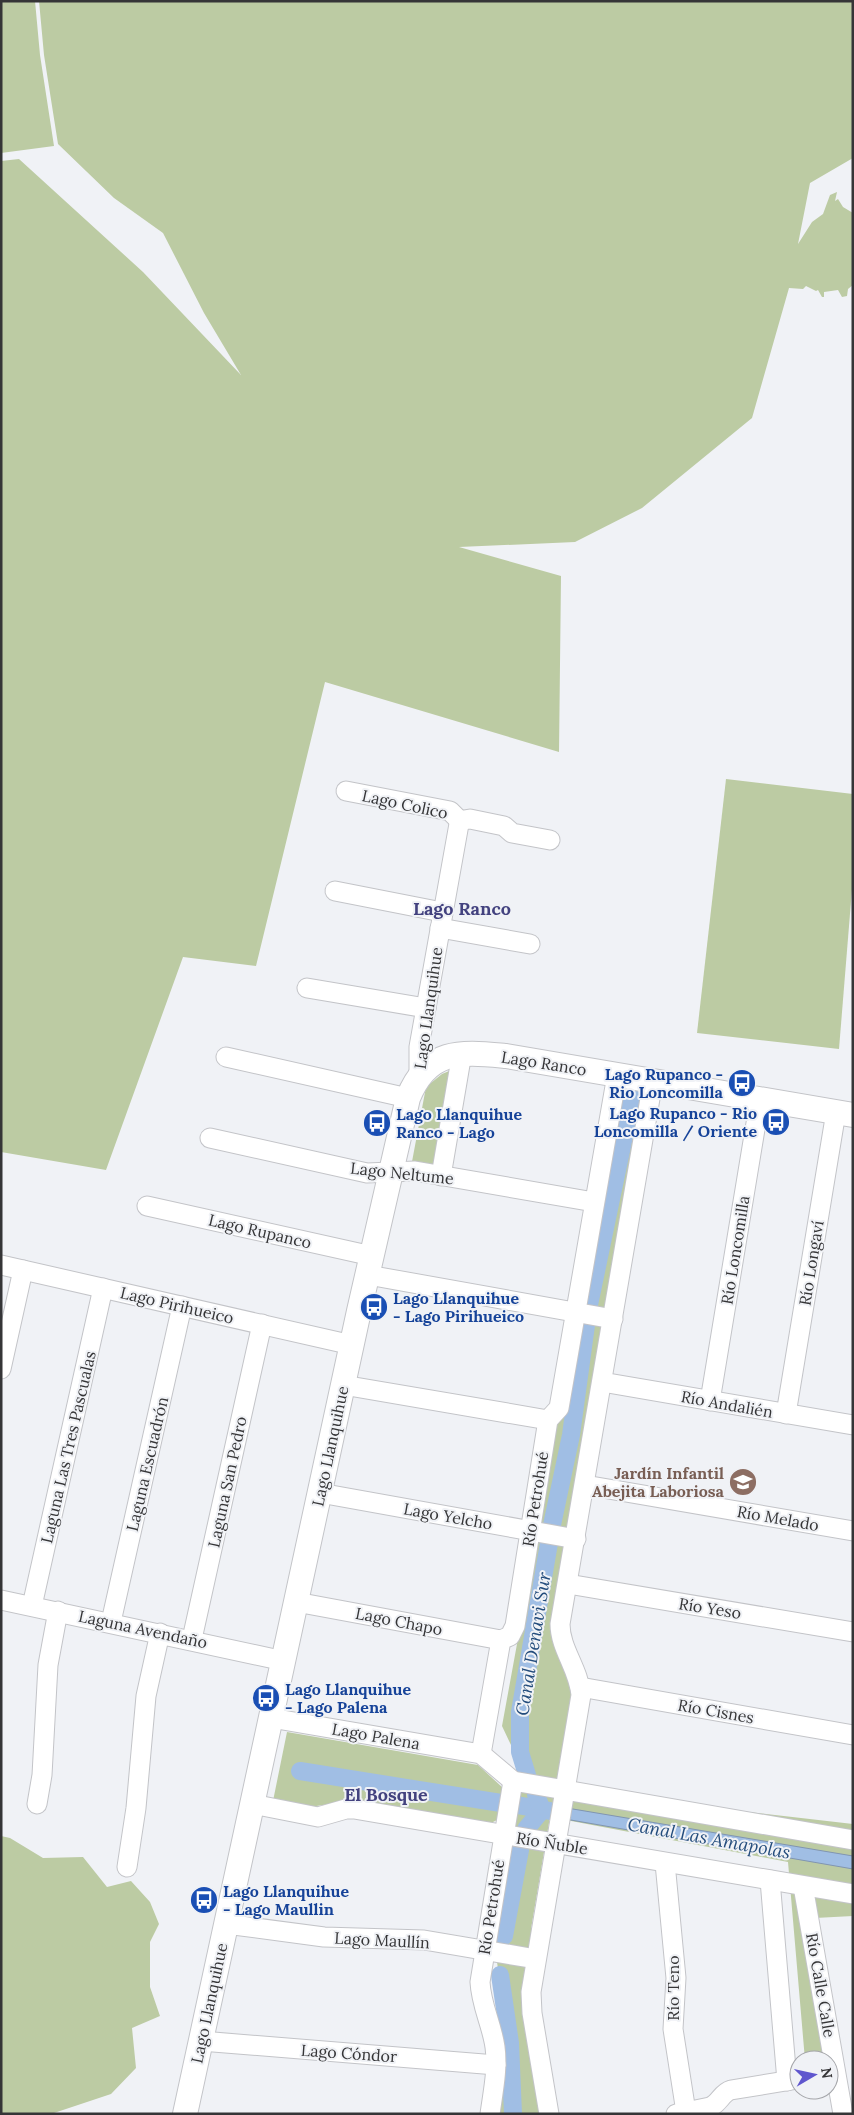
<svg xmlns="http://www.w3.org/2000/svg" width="854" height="2115" font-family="Lora,serif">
<rect width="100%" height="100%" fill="#f0f2f6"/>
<!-- green -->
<g fill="#bccba3">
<polygon points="1,1 35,1 40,55 54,146 1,153"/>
<polygon points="39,1 853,1 853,158 810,183 798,244 812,222 823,214 830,195 837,192 835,201 838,199 843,207 853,213 853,285 848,289 847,296 842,297 838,290 824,292 824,297 822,297 818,290 816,291 806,286 803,289 789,288 752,418 642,508 575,542 459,547 561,576 559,752 325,682 256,966 183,957 106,1170 1,1152 1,161 19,159 143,272 241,375 204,313 163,233 114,198 58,144 44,55"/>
<polygon points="726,779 853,794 853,877 839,1049 697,1033"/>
<polygon points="454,1069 438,1167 411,1167 426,1087 442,1074"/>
<polygon points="616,1103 643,1108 554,1632 573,1694 558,1773 564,1791 853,1824 853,1916 815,1918 824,2060 805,2060 788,1862 550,1817 531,1929 532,2002 557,2114 498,2114 508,2045 494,1939 526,1749 511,1745 502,1726"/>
<polygon points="287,1732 478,1765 503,1788 499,1819 489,1824 343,1802 303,1808 273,1801"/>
<polygon points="1,1836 10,1838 43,1858 83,1857 107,1887 131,1881 150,1902 159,1924 150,1942 150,1987 160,2016 132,2028 136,2068 111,2094 51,2114 1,2114"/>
</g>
<!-- water -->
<polygon fill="#a0bee4" stroke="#8095b0" points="567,1808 853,1856 853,1869 565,1819"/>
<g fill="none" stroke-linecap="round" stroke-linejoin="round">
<!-- canal -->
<g stroke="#a0bee4" stroke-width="18">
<polyline points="589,1305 632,1098"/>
<polyline points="552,1525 571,1435 586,1325"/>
<polyline points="300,1771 501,1803"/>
<polyline points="527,1775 520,1752 520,1712 549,1543"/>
<polyline points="517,1805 550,1811"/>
<polyline points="526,1829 542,1810 536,1795"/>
<polyline points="504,1936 520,1850"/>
<polyline points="500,1975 510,2043 513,2114"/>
</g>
<defs>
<g id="minor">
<polyline points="346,791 450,811 461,822"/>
<polyline points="335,891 442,912"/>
<polyline points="440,928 530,944"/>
<polyline points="307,988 426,1008"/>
<polyline points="226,1057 408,1098"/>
<polyline points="419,1077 419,1047 459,824 464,820 470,819 504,826 512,833 550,840"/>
<polyline points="210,1138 367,1173 415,1171 594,1202"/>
<polyline points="441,1176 462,1053"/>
<polyline points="147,1206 372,1256"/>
<polyline points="1,1265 352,1345"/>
<polyline points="368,1275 613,1319"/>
<polyline points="1,1369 23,1270"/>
<polyline points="602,1382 853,1425"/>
<polyline points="343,1385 548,1420"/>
<polyline points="710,1401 760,1099"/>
<polyline points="786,1414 836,1112"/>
<polyline points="585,1485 853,1531"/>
<polyline points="320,1493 576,1539"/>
<polyline points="568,1584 853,1632"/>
<polyline points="1,1600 284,1661"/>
<polyline points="296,1602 501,1640"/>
<polyline points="32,1606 103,1288"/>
<polyline points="111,1622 182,1306"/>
<polyline points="192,1639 262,1324"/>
<polyline points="580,1687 853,1735"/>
<polyline points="271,1718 481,1754 513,1781 853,1840"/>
<polyline points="481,1754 501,1640 510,1636 515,1626 548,1420 559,1408 617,1075"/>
<polyline points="37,1804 42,1775 48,1665 58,1611"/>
<polyline points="252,1804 318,1817 346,1809 354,1809 853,1894"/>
<polyline points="665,1863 676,1978 673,2029 686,2112"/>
<polyline points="127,1867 136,1808 146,1696 160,1633"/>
<polyline points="770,1880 787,2081"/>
<polyline points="803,1886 843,2114"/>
<polyline points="226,1924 324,1937 424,1940 536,1959"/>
<polyline points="201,2041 496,2065"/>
<path d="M490 2114C493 2092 498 2069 495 2047 492 2025 481 2005 480 1982L513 1781"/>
<path d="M549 2114 532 2013 531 1992 581 1695C579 1669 560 1649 560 1624L653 1081"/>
<path d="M676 2114 710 2107C720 2103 721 2093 731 2090L798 2079"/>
</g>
<path id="tertiary" d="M185 2114 359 1311 408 1098C428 1048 461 1052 506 1056L853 1115"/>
</defs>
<!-- minor casing -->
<use href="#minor" stroke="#c3c4c8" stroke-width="21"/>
<!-- tertiary casing -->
<use href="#tertiary" stroke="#c3c4c8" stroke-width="26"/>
<!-- minor -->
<use href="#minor" stroke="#fff" stroke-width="19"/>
<!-- tertiary -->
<use href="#tertiary" stroke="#fff" stroke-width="24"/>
</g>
<!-- icons -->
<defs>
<symbol id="bus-disc" viewBox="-11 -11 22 22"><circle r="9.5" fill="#1a4fb4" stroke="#f0f2f6"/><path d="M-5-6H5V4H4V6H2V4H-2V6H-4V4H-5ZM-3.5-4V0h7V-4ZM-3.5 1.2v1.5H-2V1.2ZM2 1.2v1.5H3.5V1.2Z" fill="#fff"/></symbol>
<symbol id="school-disc" viewBox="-11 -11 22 22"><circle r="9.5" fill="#8d6e63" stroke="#f0f2f6"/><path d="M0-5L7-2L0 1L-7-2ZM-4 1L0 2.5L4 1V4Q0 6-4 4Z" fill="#fff"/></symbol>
</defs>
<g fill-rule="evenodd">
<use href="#bus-disc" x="726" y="1067" width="32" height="32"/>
<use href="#bus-disc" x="760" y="1106" width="32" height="32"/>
<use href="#bus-disc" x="361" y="1107" width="32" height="32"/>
<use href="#bus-disc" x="358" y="1291" width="32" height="32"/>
<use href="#school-disc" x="727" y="1466" width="32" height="32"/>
<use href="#bus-disc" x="250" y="1682" width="32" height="32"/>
<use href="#bus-disc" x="188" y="1884" width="32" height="32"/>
</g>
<g text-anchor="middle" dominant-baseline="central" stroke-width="4" stroke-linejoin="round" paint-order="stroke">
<!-- street labels -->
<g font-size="16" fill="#353537" stroke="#f0f2f6">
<text transform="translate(405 804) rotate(12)">Lago Colico</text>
<text transform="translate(428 1008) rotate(-82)">Lago Llanquihue</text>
<text transform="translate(544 1063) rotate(9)">Lago Ranco</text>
<text transform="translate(402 1173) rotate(6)">Lago Neltume</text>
<text transform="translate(260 1231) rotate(13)">Lago Rupanco</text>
<text transform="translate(735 1250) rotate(-81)">Río Loncomilla</text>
<text transform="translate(811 1263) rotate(-81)">Río Longaví</text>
<text transform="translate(177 1305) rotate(13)">Lago Pirihueico</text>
<text transform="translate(727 1404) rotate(10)">Río Andalién</text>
<text transform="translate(330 1446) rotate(-78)">Lago Llanquihue</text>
<text transform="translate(68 1447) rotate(-77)">Laguna Las Tres Pascualas</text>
<text transform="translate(147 1464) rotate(-77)">Laguna Escuadrón</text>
<text transform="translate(227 1482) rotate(-78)">Laguna San Pedro</text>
<text transform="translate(535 1499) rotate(-81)">Río Petrohué</text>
<text transform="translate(448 1516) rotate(10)">Lago Yelcho</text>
<text transform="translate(778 1518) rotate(10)">Río Melado</text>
<text transform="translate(710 1608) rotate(9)">Río Yeso</text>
<text transform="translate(399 1621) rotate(11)">Lago Chapo</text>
<text transform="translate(143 1629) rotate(12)">Laguna Avendaño</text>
<text transform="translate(716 1711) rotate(10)">Río Cisnes</text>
<text transform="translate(376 1736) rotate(10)">Lago Palena</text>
<text transform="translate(552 1843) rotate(9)">Río Ñuble</text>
<text transform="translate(491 1907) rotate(-81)">Río Petrohué</text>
<text transform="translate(382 1940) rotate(3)">Lago Maullín</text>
<text transform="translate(821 1985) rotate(80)">Río Calle Calle</text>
<text transform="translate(673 1988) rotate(-90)">Río Teno</text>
<text transform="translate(209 2003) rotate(-78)">Lago Llanquihue</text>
<text transform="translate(349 2053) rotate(4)">Lago Cóndor</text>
</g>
<!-- transit labels -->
<g font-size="16" font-weight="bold" fill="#164399" stroke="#f0f2f6" text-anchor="start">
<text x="723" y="1074" text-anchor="end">Lago Rupanco -<tspan x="723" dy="18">Rio Loncomilla</tspan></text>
<text x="757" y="1113" text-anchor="end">Lago Rupanco - Rio<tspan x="757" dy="18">Loncomilla / Oriente</tspan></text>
<text x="396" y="1114">Lago Llanquihue<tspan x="396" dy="18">Ranco - Lago</tspan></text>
<text x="393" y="1298">Lago Llanquihue<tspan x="393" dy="18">- Lago Pirihueico</tspan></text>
<text x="285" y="1689">Lago Llanquihue<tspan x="285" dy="18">- Lago Palena</tspan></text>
<text x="223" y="1891">Lago Llanquihue<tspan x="223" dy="18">- Lago Maullin</tspan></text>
</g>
<!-- education labels -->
<g font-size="16" font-weight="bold" fill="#785e54" stroke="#f0f2f6" text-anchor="end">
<text x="724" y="1473">Jardín Infantil<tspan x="724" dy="18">Abejita Laboriosa</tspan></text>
</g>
<!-- neighbourhood labels -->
<g font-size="18" font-weight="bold" fill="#43427f" stroke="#f0f2f6">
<text x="462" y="908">Lago Ranco</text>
<text x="386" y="1794">El Bosque</text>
</g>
<!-- water labels -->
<g font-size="18" font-style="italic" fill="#234c7c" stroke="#f0f2f6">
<text transform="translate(533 1644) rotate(-81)">Canal Denavi Sur</text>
<text transform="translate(709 1838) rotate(10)">Canal Las Amapolas</text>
</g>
</g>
<!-- border -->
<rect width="854" height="2115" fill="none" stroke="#353537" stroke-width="5"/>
<!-- north arrow -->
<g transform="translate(814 2075) rotate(81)"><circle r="24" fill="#f0f2f6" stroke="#a5a6aa"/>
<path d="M0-4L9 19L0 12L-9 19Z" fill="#5f56ce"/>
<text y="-8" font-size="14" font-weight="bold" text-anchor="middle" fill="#353537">N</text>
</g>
</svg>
